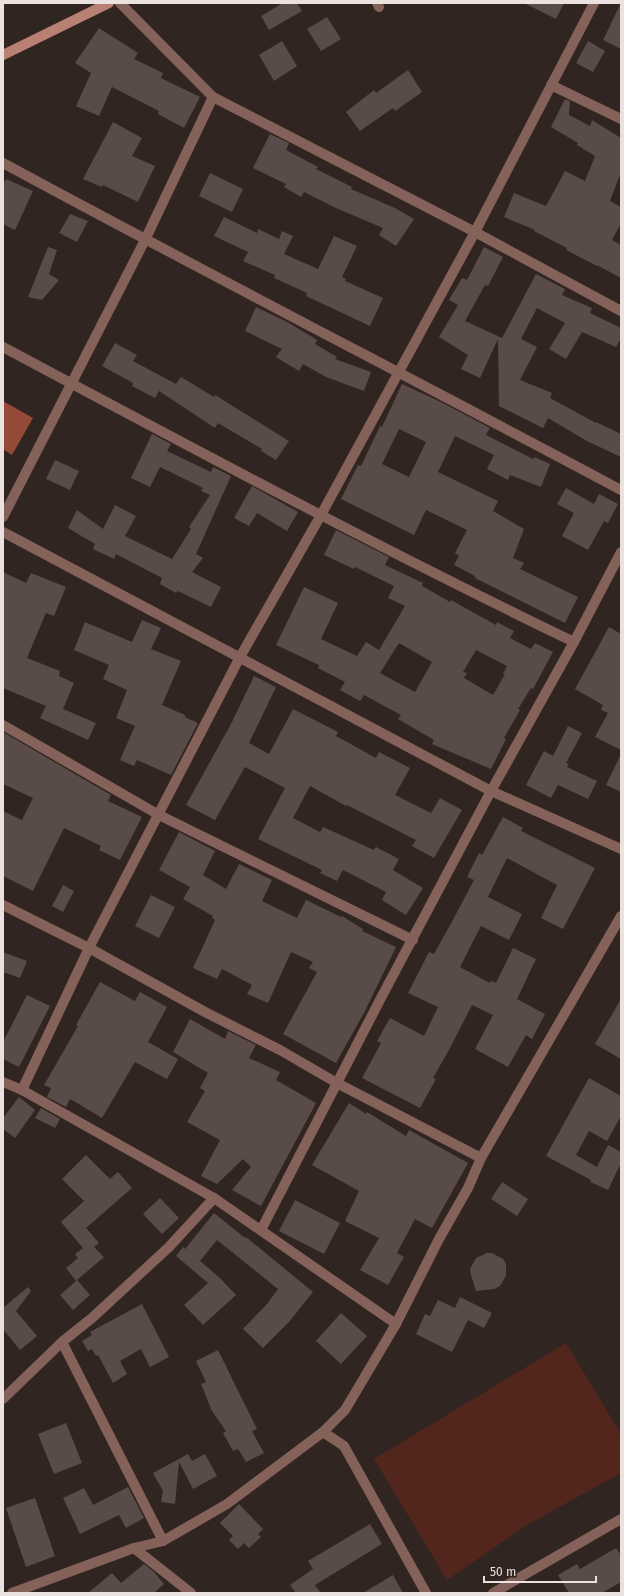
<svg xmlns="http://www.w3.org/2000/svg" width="624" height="1596" font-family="'Fira Sans',sans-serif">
<rect width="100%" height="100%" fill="#312522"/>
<!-- green -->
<polygon fill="#52261c" points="566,1343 621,1434 621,1473 527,1525 447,1580 374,1459"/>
<!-- forest -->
<polygon fill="#954938" points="3,401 33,418 12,455 3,449"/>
<!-- building -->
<g fill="#594b47" fill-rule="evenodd">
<polygon points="283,3 297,3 302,11 269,30 261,16"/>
<polygon points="524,3 564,3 556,19"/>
<polygon points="621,3 621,49 603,40"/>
<polygon points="327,17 341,39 321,51 307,29"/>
<polygon points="99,28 138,53 134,59 163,73 161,78 200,97 184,128 158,114 159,111 112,87 99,116 76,106 91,73 75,63"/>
<polygon points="282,41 297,66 274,81 259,55"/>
<polygon points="588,41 605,51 593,72 576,63"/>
<polygon points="408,70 422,92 395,111 393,108 360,131 346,112 374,90 376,93"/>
<polygon points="565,99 570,101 569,115 590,126 592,120 621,138 621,172 610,201 621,207 621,223 612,240 621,245 621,278 597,265 597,266 566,250 567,248 534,231 535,230 504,217 514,193 546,206 565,171 585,181 595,156 577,145 578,143 551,127"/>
<polygon points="113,122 142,138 132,156 155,166 138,202 103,185 102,187 83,179"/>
<polygon points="270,134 289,143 286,150 318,167 316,169 352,187 351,189 395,208 414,219 396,246 379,235 383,228 336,208 304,192 301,197 284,187 286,184 253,168"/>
<polygon points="210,173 243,189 232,212 199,196"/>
<polygon points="6,179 33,191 15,230 3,224 3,185"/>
<polygon points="70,214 88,221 77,242 59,233"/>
<polygon points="224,217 257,233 258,229 279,239 282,231 293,236 284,254 318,269 334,236 357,246 342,277 346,279 345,281 383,298 370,326 306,296 307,293 274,278 275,275 243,261 248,252 214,236"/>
<polygon points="48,247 57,250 49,274 59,280 42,300 28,297"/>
<polygon points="484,247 503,257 488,286 485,285 465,321 502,338 536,274 565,289 562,295 592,308 590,313 621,328 621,338 616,347 582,332 566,359 549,349 565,323 537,308 521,339 537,347 520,380 552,393 550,398 596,423 596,422 621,434 621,457 587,441 548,418 543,428 499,406 498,339 480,378 461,369 468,355 439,337 458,305 449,300 462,278 467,280"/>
<polygon points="256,307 289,323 317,340 315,344 337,357 335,359 371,372 364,391 326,377 303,364 299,371 276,357 282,349 245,331"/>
<polygon points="115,343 137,355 133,361 176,384 181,377 214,397 215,395 289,441 276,460 261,451 262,449 218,423 215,428 159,391 155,398 132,386 133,383 102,366"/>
<path d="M402 384 443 403 490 428 486 435 533 459 534 457 550 464 541 487 510 475 508 480 487 469 494 455 455 436 438 472 498 501 493 511 524 529 513 558 524 563 520 569 578 597 565 623 475 578V576L454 565 459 556 455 553 467 530 426 510 414 535 341 499 358 465 361 466 380 426 382 427ZM399 429 426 442 409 477 382 464Z"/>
<polygon points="152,434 171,444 167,451 211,472 213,467 231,476 196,554 203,558 192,572 221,587 211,607 178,591 176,593 160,584 162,578 116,554 114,559 93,549 95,544 68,528 77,510 103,529 115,505 136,516 125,536 172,559 191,529 189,527 210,495 201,491 203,488 160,467 150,487 131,478"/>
<polygon points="55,460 79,471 70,490 46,479"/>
<polygon points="252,486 298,512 287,531 257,513 249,526 234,518"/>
<polygon points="566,488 594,504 599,494 618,504 608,523 604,521 588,550 562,536 574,513 557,504"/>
<path d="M336 530 389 557 385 565 423 583 422 586 450 602 451 600 496 625 497 622 514 631 510 638 531 649 535 643 553 652 533 689 531 688 518 709 520 710 504 738 506 739 491 769 432 744 434 740 398 719 401 715 364 695 360 701 340 690 345 682 318 668 319 665 276 645 304 587 338 603 321 639 357 656 366 642 379 650 405 606 388 598 394 586 355 567 354 569 324 555ZM399 643 432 662 415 692 380 673ZM476 650 507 666 503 674H505L493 695 464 678 467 673 463 672Z"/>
<polygon points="3,572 26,583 31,573 66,587 54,616 46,613 27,658 60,671 59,676 74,683 63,709 96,723 88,740 40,718 46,706 3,688"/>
<polygon points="142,620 161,628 151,649 181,661 162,705 185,715 185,717 198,723 171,775 137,760 134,766 120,760 135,726 116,718 127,690 103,679 109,665 74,650 85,622 132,642"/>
<polygon points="609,627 621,634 621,750 595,737 608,713 601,710 603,705 575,689"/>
<polygon points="254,676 276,687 249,743 269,754 293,709 338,732 336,736 376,758 379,752 410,768 395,795 431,813 440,798 462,810 434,858 412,846 416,840 347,805 346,806 310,786 309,788 293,818 320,832 323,827 374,850 376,847 399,859 393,870 423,888 406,915 382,900 386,892 343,870 337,881 320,873 322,870 258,839 285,788 245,767 215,820 186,805 231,724"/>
<polygon points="568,726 582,733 566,763 569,764 567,767 597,781 588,799 558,785 551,798 526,785 544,751 553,756"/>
<polygon points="3,732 111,795 108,801 142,817 120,860 99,850 101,846 64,828 33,891 3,876 3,811 22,820 33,798 3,784"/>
<polygon points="621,754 621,792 606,785"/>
<polygon points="503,817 523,828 521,831 595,868 563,929 541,918 557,885 507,858 488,897 522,914 509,940 481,926 460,967 490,983 491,981 496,983 513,948 536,959 517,999 545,1014 532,1039 526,1035 508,1067 475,1049 493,1015 472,1005 450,1048 433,1078 436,1079 420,1108 362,1078 381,1043 377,1041 390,1018 424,1036 438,1007 408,993 429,952 434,954 455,916 474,880 467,877 479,853 482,855"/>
<polygon points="179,832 215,851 203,875 226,889 239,864 272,880 262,901 297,918 306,900 341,917 342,916 363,929 362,931 396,947 365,1011 336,1063 283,1034 317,972 309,968 313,962 291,952 268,1003 247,994 252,985 222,969 217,979 193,968 215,920 212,918 213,916 183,899 190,887 159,870"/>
<polygon points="63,885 74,891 63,912 52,906"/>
<polygon points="151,895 175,907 159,938 135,926"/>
<polygon points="3,952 27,961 20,978 3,972"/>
<polygon points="100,982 135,1001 140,992 167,1007 148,1042 178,1059 167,1079 135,1062 102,1118 72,1100 70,1099 66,1107 47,1097 51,1088 44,1085 78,1026 76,1025"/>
<polygon points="27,995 50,1006 19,1067 3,1059 3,1042"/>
<polygon points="621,999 621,1059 595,1044"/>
<polygon points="190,1019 225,1039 228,1031 256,1045 249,1058 280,1072 276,1080 316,1103 261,1206 232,1190 251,1167 243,1159 217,1184 201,1176 220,1140 187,1122 205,1091 200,1088 208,1073 173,1052"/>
<polygon points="589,1078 621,1096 621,1116 607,1141 589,1131 576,1155 597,1167 608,1145 621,1152 621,1163 608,1190 590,1182 591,1180 546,1156"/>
<polygon points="19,1097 35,1110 15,1138 3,1129 3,1118"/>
<polygon points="349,1103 366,1114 367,1112 406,1136 409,1130 468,1163 432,1228 415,1219 397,1253 404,1257 388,1285 360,1270 379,1238 345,1221 359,1191 312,1165"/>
<polygon points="41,1108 60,1119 55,1128 35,1118"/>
<polygon points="86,1155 110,1179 118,1172 132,1188 86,1228 99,1243 94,1247 104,1257 77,1280 90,1295 73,1310 60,1295 76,1281 66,1268 78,1258 75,1254 83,1248 61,1222 84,1201 62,1179"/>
<polygon points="502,1182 528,1199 517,1216 491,1199"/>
<polygon points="160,1198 179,1218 162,1234 143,1214"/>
<polygon points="295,1200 340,1223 324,1254 279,1231"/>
<polygon points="214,1213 245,1238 246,1237 313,1292 289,1322 263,1348 243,1329 267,1304 278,1289 217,1240 200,1261 220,1278 236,1295 203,1325 184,1305 208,1283 176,1256 183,1247 185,1249"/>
<polygon points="487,1253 492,1253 503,1259 506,1264 506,1276 500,1286 494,1289 476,1291 471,1275 470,1269 476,1258"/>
<polygon points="28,1287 31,1291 16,1311 37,1336 20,1350 3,1329 3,1308"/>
<polygon points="460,1297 492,1313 484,1328 468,1320 452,1352 416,1334 425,1314 430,1316 438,1300 455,1308"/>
<polygon points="142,1304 169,1357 150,1367 141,1349 120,1361 127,1374 113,1383 98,1355 96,1356 92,1349 88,1351 82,1341 92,1335 90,1332"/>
<polygon points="341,1313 367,1336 341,1364 316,1341"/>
<polygon points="218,1350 257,1429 252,1431 264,1453 246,1462 238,1449 233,1451 223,1433 226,1431 212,1411 201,1384 206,1382 196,1361"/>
<polygon points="66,1423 82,1463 54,1474 38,1434"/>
<polygon points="188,1454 192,1461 205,1454 217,1476 193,1489 179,1462 175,1504 161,1502 163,1491 153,1473"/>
<polygon points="128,1487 144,1518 126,1528 119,1515 80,1534 63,1498 84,1488 93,1505"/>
<polygon points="35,1498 55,1556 26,1567 6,1508"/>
<polygon points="239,1504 263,1529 258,1534 261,1537 249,1548 244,1543 238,1549 229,1540 233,1536 220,1523"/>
<polygon points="370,1524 382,1544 315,1585 321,1593 296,1593 290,1585 313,1569 308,1561"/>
<polygon points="616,1548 621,1555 621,1582 602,1593 569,1593 558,1575 577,1564 580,1569"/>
<polygon points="144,1564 154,1572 164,1584 154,1593 88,1593 112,1573 121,1583"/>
<polygon points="393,1575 403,1593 363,1593"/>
</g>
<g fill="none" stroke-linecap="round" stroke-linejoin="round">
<!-- street -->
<g stroke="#856259" stroke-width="10">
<polyline points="120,3 213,97 475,232 621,311"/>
<polyline points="377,3 379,7"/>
<polyline points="551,85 621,119"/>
<path d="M3 163C208 274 415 380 621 490"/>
<path d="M3 347C192 448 381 549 574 642"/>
<polyline points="3,517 145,240 213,97"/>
<polyline points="3,532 491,791 621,849"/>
<polyline points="3,725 159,815 413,940"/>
<polyline points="3,905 89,948 205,1012 280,1050 337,1083 481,1158"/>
<polyline points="3,1082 22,1090 214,1198 396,1324"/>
<polyline points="22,1090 89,948 240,657 321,515 475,232 594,3"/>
<polyline points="261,1230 382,996 491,791 574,642 621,552"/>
<polyline points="62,1342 163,1541"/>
<polyline points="3,1399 62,1342 92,1318 169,1247 214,1198"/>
<polyline points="323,1432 344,1446 426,1593"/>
<polyline points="134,1548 191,1593"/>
<polyline points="12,1593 134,1548 163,1541 227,1504 323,1432 345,1410 396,1324 439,1239 468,1188 481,1158 621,916"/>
<polyline points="493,1593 621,1519"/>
</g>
<!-- secondary -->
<polyline stroke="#b98174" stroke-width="10" points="3,55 109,3"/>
</g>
<!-- border -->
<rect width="624" height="1596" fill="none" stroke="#ebe2e0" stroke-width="8"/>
<!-- scale -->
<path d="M484 1576v6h112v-6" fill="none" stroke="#ebe2e0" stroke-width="2"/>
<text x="490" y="1576" font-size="12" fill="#ebe2e0" stroke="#312522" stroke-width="3" paint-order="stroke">50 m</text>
</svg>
